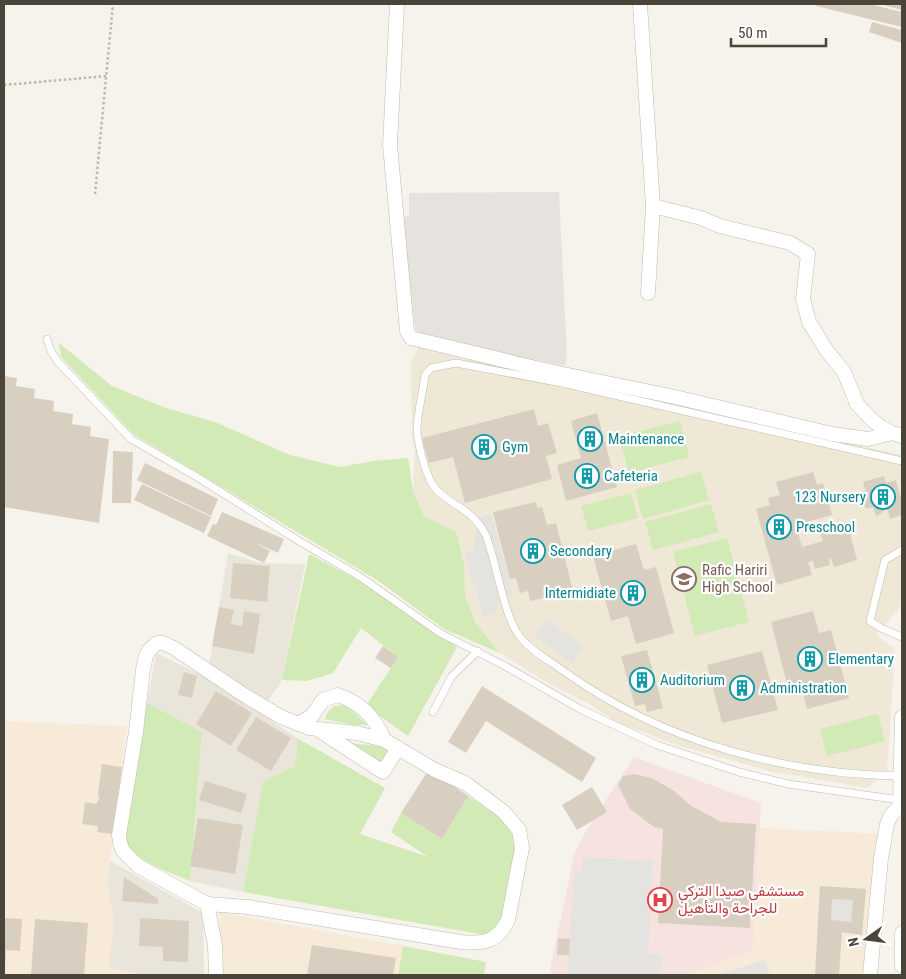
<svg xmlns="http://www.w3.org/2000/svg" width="906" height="979" font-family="'Roboto Condensed',Vazirmatn,sans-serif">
<rect width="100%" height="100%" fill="#f6f3ec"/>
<!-- residential -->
<g fill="#eae5da">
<polygon points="228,553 261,563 305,564 282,680 260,713 297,738 297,753 294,767 263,781 243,892 190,881 202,732 147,703 156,653 207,678"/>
<polygon points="110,861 203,913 204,975 135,975 135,973 108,968 114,922 107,882"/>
</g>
<!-- commercial -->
<g fill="#f7ead8">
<polygon points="4,721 127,726 107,882 114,922 108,968 135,973 135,975 4,975"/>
<polygon points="760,828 882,834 865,975 687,975 753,950"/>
<polygon points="219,912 403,946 398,975 219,975"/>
</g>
<!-- industrial -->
<polygon fill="#e6e2dd" points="559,192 567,356 565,366 416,335 402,217 409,216 409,193"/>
<!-- education -->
<polygon fill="#efe8d6" points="419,347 902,455 902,605 876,635 895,649 887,772 867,788 769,771 680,746 616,722 593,706 546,682 500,653 475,622 465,595 464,563 456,532 424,516 413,491 415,448 412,437 411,361"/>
<!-- medical -->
<polygon fill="#f6e3e0" points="634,757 761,803 753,950 687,975 553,975 550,969 575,851 594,818"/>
<!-- green -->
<g fill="#d2eab5">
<polygon points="59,343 112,386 166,408 215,422 290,455 340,467 373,461 408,458 413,491 424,516 456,532 464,563 465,595 475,622 500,653 444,629 377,580 133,434 61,357"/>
<polygon points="680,421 689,457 629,473 619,437"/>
<polygon points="701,472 709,500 643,519 635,490"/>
<polygon points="631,493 638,518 588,531 581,506"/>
<polygon points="711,504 719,532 653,550 645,522"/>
<polygon points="727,538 749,622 695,636 673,552"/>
<polygon points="309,554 365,584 457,647 408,736 366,706 398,657 361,628 333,673 307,681 282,680"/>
<path d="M147 703 202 732 190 881C169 871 131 862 125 837Z"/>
<polygon points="345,705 368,725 353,725 325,719 327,713 334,706"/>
<polygon points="878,714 885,741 827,756 820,729"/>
<polygon points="297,738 385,788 360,834 428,857 391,832 401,813 442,839 468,796 507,822 515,833 518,846 504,920 491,934 479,934 243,892 263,781 294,767 297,753"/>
<polygon points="342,742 387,747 390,751 382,764"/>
<polygon points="403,946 486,962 484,975 398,975"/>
</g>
<!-- parking -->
<g fill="#e5e3e0">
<polygon points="491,514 513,595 501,598 495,613 483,617 465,552 474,549 477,518"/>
<polygon points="547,618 584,648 572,664 534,635"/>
<polygon points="583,857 653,861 648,953 662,955 660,975 567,975 574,871 582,871"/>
<polygon points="820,886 866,889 862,935 830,931 832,899 819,898"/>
<polygon points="765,960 770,975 716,975"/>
</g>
<!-- building -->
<g fill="#d8cfc1" fill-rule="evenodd">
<polygon points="817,4 869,4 902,12 902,27 816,6"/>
<polygon points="879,4 902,4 902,10"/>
<polygon points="872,22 902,30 902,43 869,32"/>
<polygon points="4,376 17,378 16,386 35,389 34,398 54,401 53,411 73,414 72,424 91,427 90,436 109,439 99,523 4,507"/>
<polygon points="534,409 538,426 548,423 557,453 546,456 552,479 465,503 453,457 429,463 422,438"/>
<polygon points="597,413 617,487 566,501 557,465 581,458 571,421"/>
<polygon points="113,451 133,452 131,503 112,503"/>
<polygon points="145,463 218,499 211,516 137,480"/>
<polygon points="813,472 817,485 823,483 832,515 796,525 802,547 823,541 819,529 847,522 857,560 834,567 831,558 829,559 830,565 815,569 813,561 808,562 812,575 777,585 756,509 770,505 768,498 780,495 776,482"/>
<polygon points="884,476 886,483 896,480 902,502 902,515 890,519 887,508 883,509 884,511 881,513 881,514 876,516 873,507 867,509 863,505 867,496 863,482"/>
<polygon points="142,484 211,517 204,533 134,500"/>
<polygon points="536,502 537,508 542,507 547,525 556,523 573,591 530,601 528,591 520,593 516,578 510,579 493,512"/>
<polygon points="222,512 284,539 278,553 254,542 270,551 264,563 207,536 213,524 216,525"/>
<polygon points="636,544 644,570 656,567 674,633 636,644 628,616 611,621 593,556"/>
<polygon points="233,563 270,566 267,602 230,598"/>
<polygon points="219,607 234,610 231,624 242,626 244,611 260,614 254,654 212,646"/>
<polygon points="813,611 819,633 831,630 849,698 807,709 801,685 788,688 771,622"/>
<polygon points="383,646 398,657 391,668 375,658"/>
<polygon points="647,650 663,708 647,712 645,704 635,706 621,656"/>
<polygon points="762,651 778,710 722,723 707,665"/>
<polygon points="184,672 197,676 192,698 178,695"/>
<polygon points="482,686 596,758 582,782 486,721 466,753 448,742"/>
<polygon points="216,691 252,713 231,746 196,724"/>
<polygon points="256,717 291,738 271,771 236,750"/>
<polygon points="102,764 122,767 112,834 97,832 98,826 82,824 85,802 96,804 99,799 98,793"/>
<polygon points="429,769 468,796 442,839 401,813"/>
<polygon points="634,774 652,778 674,791 690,805 721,822 756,824 750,928 658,923 663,829 654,827 630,809 618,785 623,776"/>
<polygon points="205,781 247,794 241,813 199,800"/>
<polygon points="592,787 607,812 577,830 562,805"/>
<polygon points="198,818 243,825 235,874 190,866"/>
<polygon points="124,877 158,899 158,904 122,901"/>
<path d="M820 886 866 889 862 935 842 932 839 975H815ZM832 899 853 900 851 922 831 920Z"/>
<polygon points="4,918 22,919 20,951 6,950 5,968 4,968"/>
<polygon points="140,918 189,921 188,962 163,961 163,947 139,946"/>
<polygon points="35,919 88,923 84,975 31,975"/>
<polygon points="558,938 570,939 569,955 557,955"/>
<polygon points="312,945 396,958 393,975 307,975"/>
</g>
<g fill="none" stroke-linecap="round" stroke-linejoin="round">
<defs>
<g id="lane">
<polyline points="47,339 51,351 58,362 131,439 197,477 299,541 359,576 440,633 505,666 580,709 657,745 739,772 788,784 900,800"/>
<polyline points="902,550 885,560 870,621 881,628 902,637"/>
<polyline points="433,712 452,676 478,651"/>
<path d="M900 776C783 774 661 741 565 672 550 661 532 652 520 637 505 618 498 572 490 548 488 542 487 535 483 530 472 511 456 507 441 494 435 489 430 482 428 475 424 467 416 436 417 427 418 410 423 392 425 375L431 368 456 363 562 383 902 461"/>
</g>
<g id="street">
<polyline points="397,4 390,145 407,331 411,338 544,370 675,397 832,434 868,439 892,433"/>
<polyline points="640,4 653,206 701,218 720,226 790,243 808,254 803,299 809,322 827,351 844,372 857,404 871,419 881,427 892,433 902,436"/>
<polyline points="648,293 653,206"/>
<path d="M157 643H163L174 648 244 695 281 717 309 728 357 733 384 740 435 770 465 783 504 812 519 830 522 848 508 920C498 942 483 944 461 942L248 907 207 904 138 866 123 851 120 843 119 835 136 732 143 670 146 656 149 650Z"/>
<polyline points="902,717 900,806 902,808"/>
<path d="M298 724 312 716 323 700 338 695C362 704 375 717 384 740"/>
<polyline points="320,731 383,772 398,748"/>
<polyline points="207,904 215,945 216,975"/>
<polyline points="902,933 902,966"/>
<polyline points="870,975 881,858 887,824 891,815 900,806"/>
</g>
</defs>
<!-- lane casing -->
<use href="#lane" stroke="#c2bbae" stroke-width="8"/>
<!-- street casing -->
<use href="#street" stroke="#c2bbae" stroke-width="15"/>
<!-- path -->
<g stroke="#c4b79f" stroke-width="2.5" stroke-dasharray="2.5 2.5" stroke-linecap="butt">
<polyline points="4,85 107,76"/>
<polyline points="95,194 113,4"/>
</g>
<!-- lane -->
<use href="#lane" stroke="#fff" stroke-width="7"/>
<!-- street -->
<use href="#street" stroke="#fff" stroke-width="14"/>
</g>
<!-- icons -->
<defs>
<symbol id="building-ring" viewBox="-11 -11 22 22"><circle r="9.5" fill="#fff" stroke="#0f9aa8" stroke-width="1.5"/><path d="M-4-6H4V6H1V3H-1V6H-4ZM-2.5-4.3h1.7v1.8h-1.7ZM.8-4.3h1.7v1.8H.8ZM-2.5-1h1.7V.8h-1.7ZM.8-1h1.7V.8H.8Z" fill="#0f9aa8"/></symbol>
<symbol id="school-ring" viewBox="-11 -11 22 22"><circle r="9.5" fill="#fff" stroke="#8d6e63" stroke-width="1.5"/><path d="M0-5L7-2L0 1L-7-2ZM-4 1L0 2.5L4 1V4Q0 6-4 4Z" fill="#8d6e63"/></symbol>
<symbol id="hospital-ring" viewBox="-11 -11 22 22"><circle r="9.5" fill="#fff" stroke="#e0444e" stroke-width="1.5"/><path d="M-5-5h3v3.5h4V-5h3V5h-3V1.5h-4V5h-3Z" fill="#e0444e"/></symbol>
</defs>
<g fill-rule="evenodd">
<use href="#building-ring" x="576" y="425" width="28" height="28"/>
<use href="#building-ring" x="470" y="433" width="28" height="28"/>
<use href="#building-ring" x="573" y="462" width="28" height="28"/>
<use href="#building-ring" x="869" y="483" width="28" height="28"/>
<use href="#building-ring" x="765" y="513" width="28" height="28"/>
<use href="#building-ring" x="519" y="537" width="28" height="28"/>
<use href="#school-ring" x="670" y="565" width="28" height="28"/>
<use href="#building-ring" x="619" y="579" width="28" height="28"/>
<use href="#building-ring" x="796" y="645" width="28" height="28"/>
<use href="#building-ring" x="628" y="666" width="28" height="28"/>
<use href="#building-ring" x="728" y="674" width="28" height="28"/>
<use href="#hospital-ring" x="646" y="886" width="28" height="28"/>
</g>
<g text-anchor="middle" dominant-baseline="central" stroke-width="4.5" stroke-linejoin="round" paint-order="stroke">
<!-- culture labels -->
<g font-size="15" fill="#0d838f" stroke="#fff" text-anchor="start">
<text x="608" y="439">Maintenance</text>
<text x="502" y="447">Gym</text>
<text x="604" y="476">Cafeteria</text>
<text x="866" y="497" text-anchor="end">123 Nursery</text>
<text x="796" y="527">Preschool</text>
<text x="550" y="551">Secondary</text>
<text x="616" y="593" text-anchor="end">Intermidiate</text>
<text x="828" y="659">Elementary</text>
<text x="660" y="680">Auditorium</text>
<text x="760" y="688">Administration</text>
</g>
<!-- education labels -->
<g font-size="15" fill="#785e54" stroke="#fff" text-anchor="start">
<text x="702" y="570">Rafic Hariri<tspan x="702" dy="17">High School</tspan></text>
</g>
<!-- health labels -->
<g font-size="15" fill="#be3a42" stroke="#fff" text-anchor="start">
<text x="678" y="891">مستشفى صيدا التركي<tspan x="678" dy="17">للجراحة والتأهيل</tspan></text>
</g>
</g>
<!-- border -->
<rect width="906" height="979" fill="none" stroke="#4b4439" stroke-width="10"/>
<!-- north arrow -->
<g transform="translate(866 939) rotate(256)" stroke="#ffffff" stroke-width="4" paint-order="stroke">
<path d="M0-4L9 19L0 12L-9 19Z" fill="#4b4439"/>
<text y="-8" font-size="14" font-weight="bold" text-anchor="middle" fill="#4b4439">N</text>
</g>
<!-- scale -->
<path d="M731 38v8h95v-8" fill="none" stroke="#4b4439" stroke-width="2.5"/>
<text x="738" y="38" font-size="15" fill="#4b4439" stroke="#ffffff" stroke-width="4" paint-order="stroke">50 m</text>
</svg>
